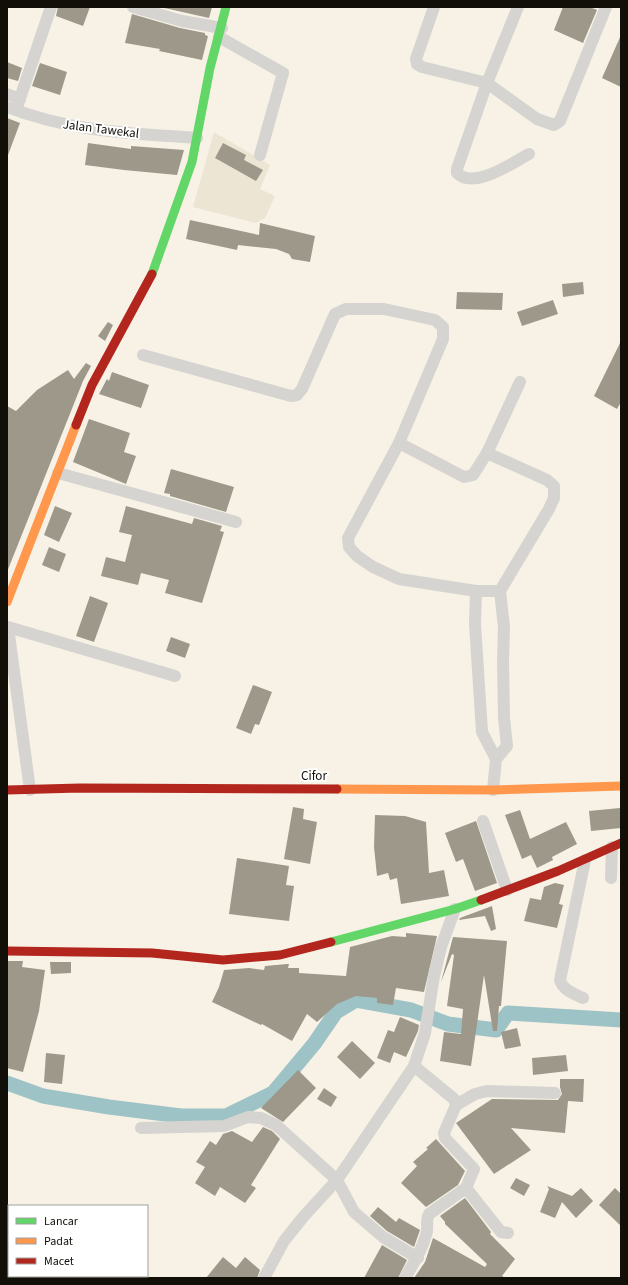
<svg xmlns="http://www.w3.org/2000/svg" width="628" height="1285" font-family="'Source Sans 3',sans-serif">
<rect width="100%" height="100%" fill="#f7f2e5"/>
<!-- education -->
<polygon fill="#ece5d4" points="214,132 270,165 260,189 275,196 265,218 256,223 193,207"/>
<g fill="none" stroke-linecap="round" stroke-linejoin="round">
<!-- canal -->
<polyline stroke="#9ec3c6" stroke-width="15" points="7,1083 43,1096 109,1107 181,1116 226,1116 273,1093 314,1044 336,1012 356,1000 411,1010 448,1024 496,1030 508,1013 621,1020"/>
</g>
<!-- building -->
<g fill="#9d988a">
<polygon points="58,7 90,7 83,26 56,16"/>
<polygon points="160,7 212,7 209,18"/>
<polygon points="563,7 590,7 597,10 583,43 554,30"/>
<polygon points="132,14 180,28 205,33 205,35 208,36 202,60 159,51 160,49 125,43"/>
<polygon points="621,35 621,87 602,78"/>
<polygon points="7,62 22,68 18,81 7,78"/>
<polygon points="40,63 67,72 60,95 32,86"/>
<polygon points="7,118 20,123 8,155 7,155"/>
<polygon points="88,143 131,149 131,146 184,150 177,175 124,170 85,165"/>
<polygon points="223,143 246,155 244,160 263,170 256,181 215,158"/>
<polygon points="190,220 259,235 260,223 315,236 310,262 292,259 289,254 276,249 238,245 237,250 186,239"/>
<polygon points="583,282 584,294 563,297 562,284"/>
<polygon points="457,292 503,293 502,310 456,309"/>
<polygon points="553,300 558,314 522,326 517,312"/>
<polygon points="108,322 113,325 105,341 98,336"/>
<polygon points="621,341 621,402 617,409 594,396"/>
<polygon points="86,363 91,366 83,381 7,572 7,406 16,411 37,390 68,370 74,379"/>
<polygon points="112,372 149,385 141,408 99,394 107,379 109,381"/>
<polygon points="89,419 130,433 124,452 136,456 126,484 73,462"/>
<polygon points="171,469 234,487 226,512 170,496 170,494 164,493"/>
<polygon points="55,506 72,513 59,542 44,535"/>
<polygon points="126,506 192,524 194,518 222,526 220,531 224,532 202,603 165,593 169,580 141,573 138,585 101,576 106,557 125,562 132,535 119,532"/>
<polygon points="49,547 66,554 59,572 42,565"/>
<polygon points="90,596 108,603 94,642 76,636"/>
<polygon points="171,637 190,644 185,658 166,651"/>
<polygon points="253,685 272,692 259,725 255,724 251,734 236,728"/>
<polygon points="293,807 304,809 303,819 317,822 310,864 284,859"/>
<polygon points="620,808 621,828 591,831 589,811"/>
<polygon points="520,810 530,839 566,822 577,844 552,857 553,860 537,868 531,855 522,859 505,815"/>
<polygon points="375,815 405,816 426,822 429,873 444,870 449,896 401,904 397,878 390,880 388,873 377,876 374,847"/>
<polygon points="476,821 497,883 475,891 463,859 456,862 445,833"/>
<polygon points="237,858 289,866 286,885 294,886 289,921 229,914"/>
<polygon points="555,883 564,885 559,904 563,905 557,928 524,921 530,898 541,900 544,887"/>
<polygon points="492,906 496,929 491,931 485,916 459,920 460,918"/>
<polygon points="406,933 437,936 424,992 396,988 393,1005 377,1003 377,998 356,996 337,1004 317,1022 307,1014 292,1041 262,1024 261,1025 212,1002 219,987 224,970 249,968 264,970 265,966 287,964 289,964 288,968 299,968 299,973 346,976 350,947 392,936 406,937"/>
<polygon points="453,937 507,941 501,1006 499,1006 497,1031 493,1031 484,975 471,1066 440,1061 444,1032 461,1034 463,1009 447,1006 454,955 452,954 441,982"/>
<polygon points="7,961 23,961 22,967 45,970 39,1011 23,1072 7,1068"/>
<polygon points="50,962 71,962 71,973 51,974"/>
<polygon points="400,1017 419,1025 418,1031 406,1057 394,1052 390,1063 377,1058 388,1030 394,1032"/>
<polygon points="517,1028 521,1046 505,1049 501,1032"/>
<polygon points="352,1041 375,1063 360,1079 337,1057"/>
<polygon points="46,1053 65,1055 62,1084 44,1082"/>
<polygon points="566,1055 568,1071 533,1075 532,1058"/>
<polygon points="298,1070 316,1088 283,1122 261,1108"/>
<polygon points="560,1079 584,1079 583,1102 568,1101 565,1133 511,1128 531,1150 494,1174 456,1123 492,1099 558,1100 562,1094 560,1087"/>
<polygon points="324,1088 337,1097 331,1107 317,1099"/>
<polygon points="263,1127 272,1131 280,1139 251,1185 256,1188 245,1203 220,1187 215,1196 195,1183 205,1167 196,1162 210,1141 216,1145 223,1134 232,1131 252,1142"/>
<polygon points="436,1139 465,1171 458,1185 426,1207 401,1183 417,1166 413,1162 428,1149 426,1148"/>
<polygon points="516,1178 530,1185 524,1196 510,1188"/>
<polygon points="547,1186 572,1196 581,1188 593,1201 576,1218 562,1202 555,1218 540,1212 549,1189"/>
<polygon points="615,1188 621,1194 621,1226 599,1205"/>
<polygon points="465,1198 491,1232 490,1234 515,1259 502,1276 506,1278 414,1278 425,1262 433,1238 485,1267 487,1264 445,1224 445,1222 440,1216"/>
<polygon points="378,1207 396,1222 399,1218 420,1230 414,1247 387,1231 370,1216"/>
<polygon points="382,1245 407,1260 398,1278 364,1278"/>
<polygon points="223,1257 236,1268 245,1257 260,1270 257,1278 206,1278"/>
</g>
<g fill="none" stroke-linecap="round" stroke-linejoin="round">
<!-- street -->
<g stroke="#d5d4d1" stroke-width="12">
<polyline points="133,7 182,21 222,28"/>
<polyline points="434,7 416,59 417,64 422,67 487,83 537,119 554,125 560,121 606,7"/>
<path d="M518 7 487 83 457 169V173C474 190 512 163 529 154"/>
<polyline points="219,37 283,73 260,155"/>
<polyline points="7,94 20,99"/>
<path d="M7 107C72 132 128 133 197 138"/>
<polyline points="16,110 51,7"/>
<polyline points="143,355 291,396 297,395 302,389 335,314 346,309 384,309 435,320 443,327 443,339 399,443"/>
<polyline points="487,453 473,475 464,477 399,443 348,538 349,547 357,556 373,567 399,579 476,591 500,591"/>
<polyline points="58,473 236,522"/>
<polyline points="476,591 475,624 482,732 496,759"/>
<polyline points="30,790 8,627 175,676"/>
<polyline points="493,790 496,759 507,746 504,718 503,661 504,627 500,591 549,509 554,498 554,486 547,480 487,453 520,382"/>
<polyline points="483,821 507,890"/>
<polyline points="611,878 612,847"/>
<path d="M583 998C574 994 563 990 560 980L585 860"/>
<polyline points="456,1105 475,1094 487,1091 555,1093"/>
<polyline points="141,1128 224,1126 248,1117 261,1118 276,1125 337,1180 354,1212 383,1237 418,1258"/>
<polyline points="466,1188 501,1232 508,1233"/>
<polyline points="264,1278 284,1241 304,1216 337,1180 414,1066 425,1033 434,976 441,947 455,909"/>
<path d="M405 1278C413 1264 422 1251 426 1235 429 1228 425 1221 429 1214L466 1188 474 1169 445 1138 444 1133 456 1105 454 1099 414 1066"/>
</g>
<!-- fast -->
<g stroke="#63d668" stroke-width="9">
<polyline points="152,274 192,162 210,68 226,7"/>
<polyline points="331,942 455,909 481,900"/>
</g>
<!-- slow -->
<g stroke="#ff974d" stroke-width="9">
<polyline points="7,602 76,425"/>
<polyline points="337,789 493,790 621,786"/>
</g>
<!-- jam -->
<g stroke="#b3261e" stroke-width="9">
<polyline points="76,425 92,385 152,274"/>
<polyline points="7,790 80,788 337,789"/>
<polyline points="481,900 558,871 621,843"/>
<polyline points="7,951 152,953 223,960 280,955 331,942"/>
</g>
</g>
<g text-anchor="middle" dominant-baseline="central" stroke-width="4" stroke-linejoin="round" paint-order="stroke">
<!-- street labels -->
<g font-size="13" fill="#120f08" stroke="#fff">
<text transform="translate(101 129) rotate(7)">Jalan Tawekal</text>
<text x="314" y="776">Cifor</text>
</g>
</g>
<!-- border -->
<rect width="628" height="1285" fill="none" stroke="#120f08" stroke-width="16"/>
<!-- legend -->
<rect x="8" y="1205" width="140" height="72" fill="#ffffff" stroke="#a09f9c"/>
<rect x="16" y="1218" width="20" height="6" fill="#63d668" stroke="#a09f9c"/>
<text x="44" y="1225" font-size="12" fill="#120f08">Lancar</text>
<rect x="16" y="1238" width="20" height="6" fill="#ff974d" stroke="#a09f9c"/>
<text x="44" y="1245" font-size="12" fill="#120f08">Padat</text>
<rect x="16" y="1258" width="20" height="6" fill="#b3261e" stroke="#a09f9c"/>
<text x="44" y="1265" font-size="12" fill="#120f08">Macet</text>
</svg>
